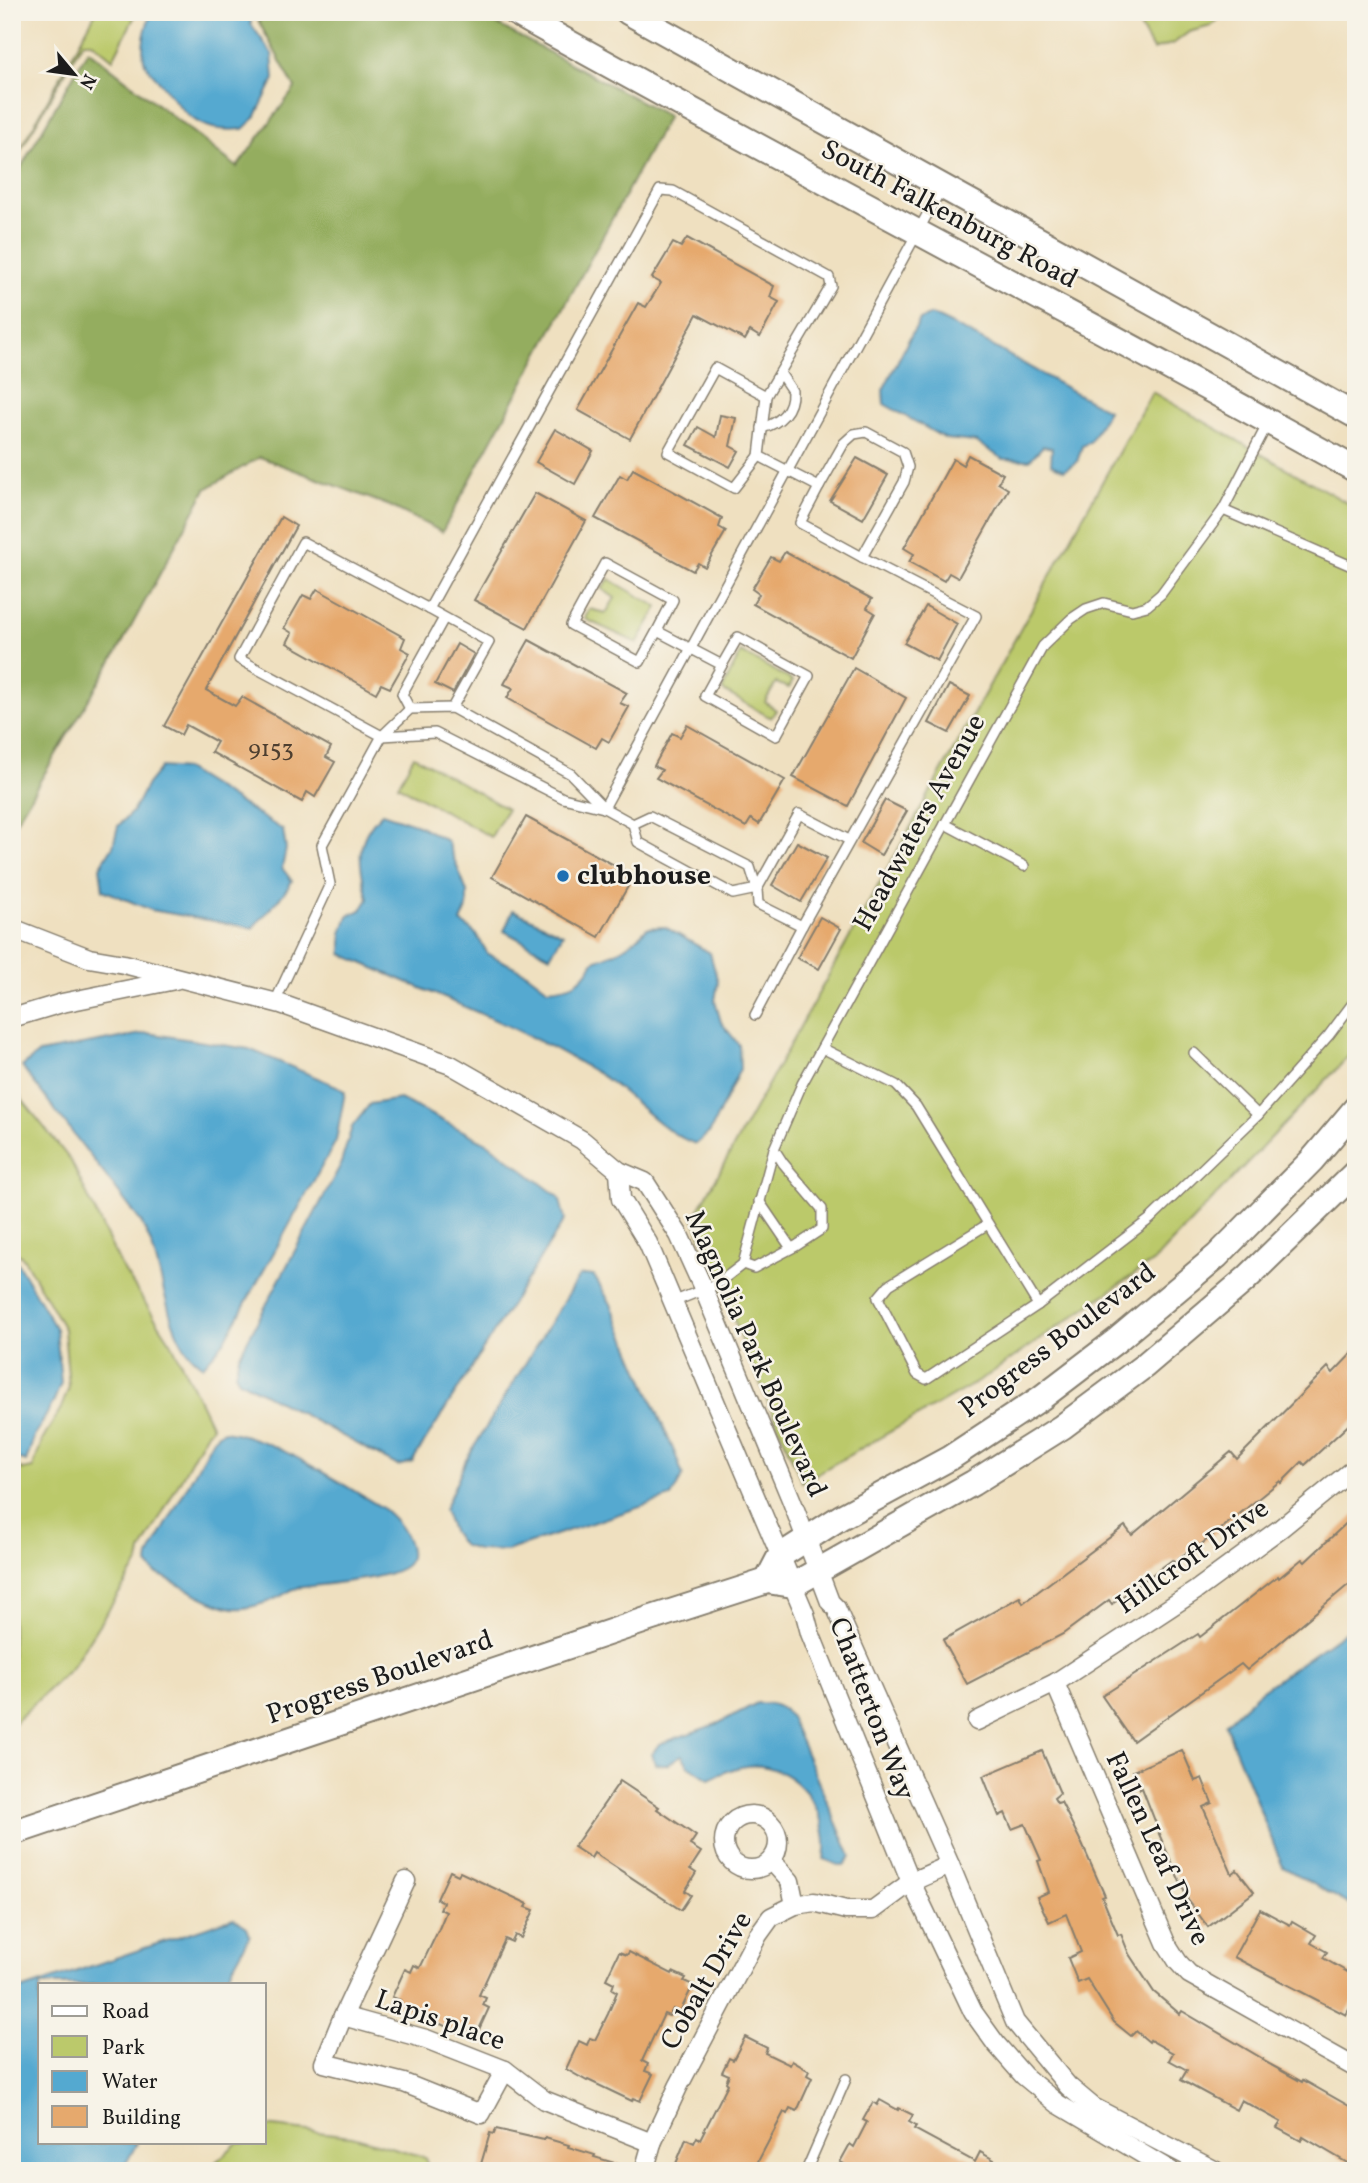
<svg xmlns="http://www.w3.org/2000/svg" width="1368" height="2183" font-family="Vollkorn,serif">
<rect width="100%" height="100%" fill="#f7f3e8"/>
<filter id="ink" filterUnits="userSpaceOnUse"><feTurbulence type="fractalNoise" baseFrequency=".0143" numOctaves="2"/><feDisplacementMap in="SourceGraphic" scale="14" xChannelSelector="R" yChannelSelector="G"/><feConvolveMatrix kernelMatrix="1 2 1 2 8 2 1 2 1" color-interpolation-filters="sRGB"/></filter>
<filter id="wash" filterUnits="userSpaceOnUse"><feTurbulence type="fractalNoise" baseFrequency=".00686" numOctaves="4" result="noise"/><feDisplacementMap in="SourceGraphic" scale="28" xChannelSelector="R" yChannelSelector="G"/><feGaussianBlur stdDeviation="1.57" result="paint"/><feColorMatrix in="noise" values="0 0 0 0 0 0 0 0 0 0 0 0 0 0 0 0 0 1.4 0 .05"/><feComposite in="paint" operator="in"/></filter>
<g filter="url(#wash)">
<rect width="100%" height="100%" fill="#efe0c0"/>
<!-- green -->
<g fill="#bbc96b" stroke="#6c7244" stroke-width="2">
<polygon points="96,12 137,12 113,59 92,42 84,42 81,45 12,165"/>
<polygon points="1132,12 1226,12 1211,26 1189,32 1174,43 1153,50"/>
<polygon points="1152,392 1356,508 1356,1045 1347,1058 1155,1260 981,1380 802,1482 746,1350 694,1218"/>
<polygon points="609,579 658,607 637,643 585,619 589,609 606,613 615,598 602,589"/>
<polygon points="741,652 793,681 789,688 776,683 765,702 776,710 771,718 722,690"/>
<polygon points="414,756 507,809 491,837 398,785"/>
<polygon points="12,1087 71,1161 121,1266 172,1344 212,1427 205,1435 141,1552 139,1562 71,1668 12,1725 12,1465 23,1470 33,1468 42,1441 61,1408 69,1387 64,1329 24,1259 12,1249"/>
<polygon points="264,2126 352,2136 425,2157 429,2171 206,2171 237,2143 264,2143"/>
</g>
<!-- forest -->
<polygon fill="#94ad5f" stroke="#58643e" stroke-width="2" points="256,12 474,12 668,116 442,532 390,506 260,457 206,489 119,649 12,828 12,335 17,323 12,320 12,183 88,50 237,167 295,88 255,15"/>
<!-- water -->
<g fill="#54a9d0" stroke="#386276" stroke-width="2">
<path d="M151 12H249L251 24 272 54 274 79 255 118 243 129C198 134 186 115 160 82 155 76 146 68 144 60 141 43 146 28 151 12Z"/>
<path d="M931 315C993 342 1048 381 1108 410L1090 442 1082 446 1077 462 1064 470 1051 464 1052 448 1043 446 1030 460 1003 459 976 442 946 439 884 404 883 390 908 341 920 320Z"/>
<path d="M161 767 185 769 283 830 286 849 282 868 292 881C282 899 266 912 253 928L151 910 103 890 100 867 113 846 118 826 133 811 147 784Z"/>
<path d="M382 813 418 825 447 841 467 892V908L461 922 476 934 488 954 527 973 548 989C572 987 582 983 594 961 616 953 631 946 647 928L665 927 710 953 718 982 715 1001 721 1022 739 1045 740 1069 710 1132 696 1144C658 1131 632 1094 597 1073 517 1024 428 993 342 954V933L348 916 361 910 368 899C359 863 353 841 382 813Z"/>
<polygon points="513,910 563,934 550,956 504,931"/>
<path d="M147 1033 249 1049 337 1086 345 1092 336 1141 224 1342 203 1366C170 1346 165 1287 154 1253 151 1242 146 1232 141 1222L22 1067 39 1053Z"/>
<polygon points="400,1099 489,1144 559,1197 565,1219 412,1462 398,1466 239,1380 235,1373 239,1356 340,1166 352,1127 370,1104"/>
<polygon points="12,1259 17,1262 56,1329 61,1383 53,1403 34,1437 26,1462 12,1456"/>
<polygon points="586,1275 594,1276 611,1304 676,1456 683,1476 671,1497 506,1551 477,1550 462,1545 452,1531 444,1510 466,1460 579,1276"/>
<path d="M224 1431C273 1437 338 1482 381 1507 394 1518 404 1528 409 1545 410 1549 411 1556 409 1561 402 1580 318 1584 298 1588 291 1589 285 1594 279 1597 267 1603 245 1610 233 1608 206 1603 180 1583 155 1573L148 1565 149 1556 213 1439 218 1434Z"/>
<polygon points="1356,1624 1356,1908 1283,1867 1225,1724 1258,1693"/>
<path d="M757 1703C771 1703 782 1705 790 1717L851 1856 844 1865H838L824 1859C831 1819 804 1772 761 1766 742 1763 726 1772 709 1779L688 1765 682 1755C670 1760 672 1768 655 1764L652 1754 659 1744 719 1723Z"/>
<polygon points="233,1918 247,1927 250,1936 223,1985 40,1985 40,2143 137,2143 122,2171 12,2171 12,1993"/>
</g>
<g id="blocks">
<!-- building -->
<g fill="#e6a96d">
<polygon points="687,238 774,286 770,297 779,302 760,337 750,331 745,340 697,314 630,439 578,410 638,303 646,307 661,283 652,278 673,243 681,247"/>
<polygon points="720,415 736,418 730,446 739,451 730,467 688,445 698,427 716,437"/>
<polygon points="555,429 593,451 575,484 536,462"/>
<polygon points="968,455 1003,474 998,483 1008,489 958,578 949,573 944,581 909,562 914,554 904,548 953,459 963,465"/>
<polygon points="857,458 888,475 863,519 830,501"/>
<polygon points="633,469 722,518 719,527 726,531 705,567 698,563 693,571 595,518 620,475 627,479"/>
<polygon points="535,493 586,521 527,628 474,600"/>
<polygon points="281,517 296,526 206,690 235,706 242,697 331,747 326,757 335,762 315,797 307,792 302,802 211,752 217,742 186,725 181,735 164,726"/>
<polygon points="785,552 872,599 867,608 875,613 851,658 753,604 759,594 752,589 771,557 779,561"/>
<polygon points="317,589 405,638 401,648 410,653 390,688 381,684 376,693 287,643 292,633 284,628 303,595 311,599"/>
<polygon points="926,606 957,624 937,661 904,643"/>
<polygon points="529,640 627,693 620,703 629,707 609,742 602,738 596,748 507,698 513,688 504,684"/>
<polygon points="457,644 474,654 453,693 435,684"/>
<polygon points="854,668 906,698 848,806 793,777"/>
<polygon points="949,685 970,696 949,733 929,723"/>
<polygon points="687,725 785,780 759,824 751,819 746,827 656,778 662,770 654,766 672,733 680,737"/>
<polygon points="885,800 907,811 881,855 861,843"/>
<polygon points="526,817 634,876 599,937 492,877"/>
<polygon points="797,842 827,858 801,902 772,885"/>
<polygon points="820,917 841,929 819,969 797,958"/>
<polygon points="1356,1349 1356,1418 1305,1465 1302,1462 1281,1483 1280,1481 1221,1529 1199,1546 1197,1543 1175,1563 1172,1560 1112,1604 1109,1600 1063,1634 967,1684 943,1640 1020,1597 1023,1603 1125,1526 1132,1535 1231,1452 1237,1459 1328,1367 1333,1373"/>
<polygon points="1356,1514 1356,1593 1348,1585 1247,1670 1241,1664 1133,1741 1102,1696 1198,1634 1200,1637 1278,1576 1279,1578 1302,1559 1305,1562"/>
<polygon points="1182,1750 1195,1781 1202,1778 1212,1803 1203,1807 1232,1874 1237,1870 1254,1892 1208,1927 1188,1900 1159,1834 1160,1834 1142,1788 1140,1789 1133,1771"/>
<polygon points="1042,1751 1060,1793 1054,1798 1057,1803 1061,1802 1082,1844 1105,1896 1102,1897 1118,1935 1121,1934 1129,1954 1154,1992 1180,2014 1182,2011 1263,2059 1262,2060 1302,2082 1303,2080 1356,2110 1356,2168 1303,2137 1301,2141 1277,2128 1281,2122 1241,2100 1236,2110 1181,2080 1187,2070 1169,2060 1173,2053 1150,2040 1149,2042 1136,2031 1131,2036 1114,2022 1087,1979 1078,1983 1068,1958 1081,1952 1066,1914 1049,1922 1037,1897 1049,1892 1038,1861 1041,1860 1025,1824 1012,1829 1005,1813 999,1816 983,1776"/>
<polygon points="620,1781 659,1807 657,1809 696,1836 690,1845 701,1852 690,1869 696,1873 685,1891 691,1895 681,1910 594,1853 591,1858 574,1847"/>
<polygon points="450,1871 458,1875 460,1872 528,1904 526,1907 534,1910 521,1938 515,1935 512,1942 505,1939 479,1995 486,1998 483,2005 489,2008 476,2036 468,2032 466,2036 398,2004 400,2000 392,1997 405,1969 411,1972 414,1965 420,1968 438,1931 446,1912 440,1909 443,1902 437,1899"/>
<polygon points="1260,1909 1290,1925 1292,1921 1316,1935 1311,1943 1327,1952 1323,1958 1356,1977 1356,1997 1346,2015 1234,1957"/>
<polygon points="619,1952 627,1955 629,1952 672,1974 673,1972 686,1978 684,1981 693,1985 680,2012 673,2009 669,2016 664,2014 642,2061 648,2064 645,2071 653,2074 640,2101 633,2098 632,2101 588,2080 587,2081 566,2069 579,2041 587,2045 590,2038 595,2040 608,2014 617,1992 612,1989 614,1983 606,1979"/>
<polygon points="745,2037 767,2048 765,2053 790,2065 792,2061 809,2071 807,2075 812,2078 797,2111 790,2108 787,2114 784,2112 753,2171 673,2171 686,2139 694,2143 697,2137 700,2139 728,2084 726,2082 729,2075 722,2072 729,2058 733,2060"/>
<polygon points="880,2100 898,2110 899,2108 913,2115 909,2122 916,2126 914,2129 975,2162 980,2152 994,2160 990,2171 840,2171 844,2164 840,2162 850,2144 854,2147 867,2122 863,2120 873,2102 877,2105"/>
<polygon points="496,2129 544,2140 545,2138 569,2145 568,2147 595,2155 594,2157 628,2167 628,2171 479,2171 490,2133 494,2134"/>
</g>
</g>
</g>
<g filter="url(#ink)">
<use href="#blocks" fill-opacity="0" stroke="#867e6e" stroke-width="2"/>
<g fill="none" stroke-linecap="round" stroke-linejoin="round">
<defs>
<g id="lane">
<path d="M762 428C780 423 793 410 792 391L780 373"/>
<polyline points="759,456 734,488 668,452 715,368 766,396"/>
<polyline points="819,487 800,523 862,557"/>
<polyline points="1223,510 1356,568"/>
<polyline points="429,609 489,642 452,708"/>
<polyline points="657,631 640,662 571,625 605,563 673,600 657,631 722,665 738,637 809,676 776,736 705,696 722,665"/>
<polyline points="410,709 402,694 444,618"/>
<polyline points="604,808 941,189"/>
<polyline points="633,824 650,816 750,867 757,889 758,904 802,926 976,616 862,557 904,482 908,467 903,452 866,432 854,434 844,443 819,487 759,456 766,396 831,286 829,277 673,191 660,190 429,609 303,542 239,659 382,736 435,733 563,798 604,808 633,824 638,842 733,894 757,889 799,814 849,840"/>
<polyline points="945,824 1024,866"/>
<polyline points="275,1002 330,884 322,845 382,736 410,709 452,708 571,774 603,807"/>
<polyline points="755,1015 802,926"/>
<polyline points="822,1048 896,1085 916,1106 1038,1305"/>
<polyline points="1194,1053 1258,1115"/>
<polyline points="759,1201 791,1248"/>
<polyline points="988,1224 889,1285 878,1298 917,1374 926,1379 1038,1305 1150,1219 1258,1115 1329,1035 1356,999"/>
<polyline points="743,1264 754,1268 796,1246 822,1229 822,1209 783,1163 774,1149"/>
<polyline points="673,1302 717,1284 743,1264 774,1149 802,1084 1043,646 1071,619 1086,609 1104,603 1132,610 1147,606 1161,594 1223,510 1268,423"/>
<polyline points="806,2171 846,2079"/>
</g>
<g id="street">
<polyline points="12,928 89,958 124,964 281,1004 451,1065 582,1140 619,1171 645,1182 679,1235 704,1290 791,1499 830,1602 836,1608 950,1865 1015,2022 1068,2086 1093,2107 1216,2171"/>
<polyline points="12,1018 62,1003 175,980"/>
<polyline points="619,1171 621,1199 648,1243 805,1614 810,1633 911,1882 973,2012 996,2044 1024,2076 1058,2104 1171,2171"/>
<polyline points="1055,1683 1166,1943 1178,1962 1189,1974 1356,2068"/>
<polyline points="977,1721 1055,1683 1195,1591 1281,1528 1356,1467"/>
<circle cx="751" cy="1842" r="27"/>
<polyline points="771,1860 790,1881 795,1905"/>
<polyline points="406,1881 343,2016 426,2039 505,2070 544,2100 652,2143"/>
<polyline points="343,2016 324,2063 404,2083 481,2114 505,2070"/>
<polyline points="644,2171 652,2143 678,2087 758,1935 771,1917 795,1905 814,1902 846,1910 873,1910 911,1882 950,1865"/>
</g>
<g id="secondary">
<path d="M514 12C793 169 1077 314 1356 470"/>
<polyline points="628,12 1356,416"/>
<polyline points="767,1581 780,1556 841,1517 950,1458 1041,1398 1117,1340 1217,1256 1312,1160 1356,1108"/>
<polyline points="12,1833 649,1619 767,1581 793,1585 973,1483 1062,1427 1144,1366 1246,1279 1356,1172"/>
</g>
</defs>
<!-- lane casing -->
<use href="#lane" stroke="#867e6e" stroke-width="12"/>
<!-- street casing -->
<use href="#street" stroke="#867e6e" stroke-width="21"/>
<!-- secondary casing -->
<use href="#secondary" stroke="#867e6e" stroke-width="28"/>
<!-- lane -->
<use href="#lane" stroke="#fff" stroke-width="9"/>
<!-- street -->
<use href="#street" stroke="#fff" stroke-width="18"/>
<!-- secondary -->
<use href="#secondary" stroke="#fff" stroke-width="24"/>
</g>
</g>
<!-- markers -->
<circle fill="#1f6fb2" stroke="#f7f3e8" stroke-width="2.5" cx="563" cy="876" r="7"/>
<g text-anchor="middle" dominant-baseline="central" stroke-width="5" stroke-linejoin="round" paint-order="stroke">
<!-- number labels -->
<g font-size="24" fill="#4e3f30">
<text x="271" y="750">9153</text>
</g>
<!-- street labels -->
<g font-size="28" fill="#1c1c1c" stroke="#f7f3e8">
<text transform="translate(949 215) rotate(28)">South Falkenburg Road</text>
<text transform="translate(920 823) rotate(-61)">Headwaters Avenue</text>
<text transform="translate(1058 1341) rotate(-37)">Progress Boulevard</text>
<text transform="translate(755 1354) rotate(66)">Magnolia Park Boulevard</text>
<text transform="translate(1193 1557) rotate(-35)">Hillcroft Drive</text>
<text transform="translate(380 1678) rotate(-19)">Progress Boulevard</text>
<text transform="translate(871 1709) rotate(69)">Chatterton Way</text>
<text transform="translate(1157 1849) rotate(65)">Fallen Leaf Drive</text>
<text transform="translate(707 1981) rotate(-60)">Cobalt Drive</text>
<text transform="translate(440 2021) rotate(19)">Lapis place</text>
</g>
<!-- poi labels -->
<g font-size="28" font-weight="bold" fill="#1c1c1c" stroke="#f7f3e8" text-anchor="start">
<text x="577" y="876">clubhouse</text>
</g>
</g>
<!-- margin -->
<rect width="1368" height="2183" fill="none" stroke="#f7f3e8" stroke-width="42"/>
<!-- legend -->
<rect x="38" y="1983" width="228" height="161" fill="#f7f3e8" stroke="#9f9d96" stroke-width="2"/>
<rect x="52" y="2006" width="35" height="10" fill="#ffffff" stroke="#9f9d96" stroke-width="2"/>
<text x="102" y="2018" font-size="21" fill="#1c1c1c">Road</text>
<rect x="52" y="2036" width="35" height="21" fill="#bbc96b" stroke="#9f9d96" stroke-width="2"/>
<text x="102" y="2054" font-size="21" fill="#1c1c1c">Park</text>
<rect x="52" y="2071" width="35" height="21" fill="#54a9d0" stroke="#9f9d96" stroke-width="2"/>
<text x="102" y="2088" font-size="21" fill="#1c1c1c">Water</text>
<rect x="52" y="2106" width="35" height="21" fill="#e6a96d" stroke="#9f9d96" stroke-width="2"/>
<text x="102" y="2124" font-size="21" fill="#1c1c1c">Building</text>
<!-- north arrow -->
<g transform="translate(74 74) rotate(119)" stroke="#f7f3e8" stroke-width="5" paint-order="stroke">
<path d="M0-5L12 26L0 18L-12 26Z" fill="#1c1c1c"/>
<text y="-10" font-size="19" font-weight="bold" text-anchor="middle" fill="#1c1c1c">N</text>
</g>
</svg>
